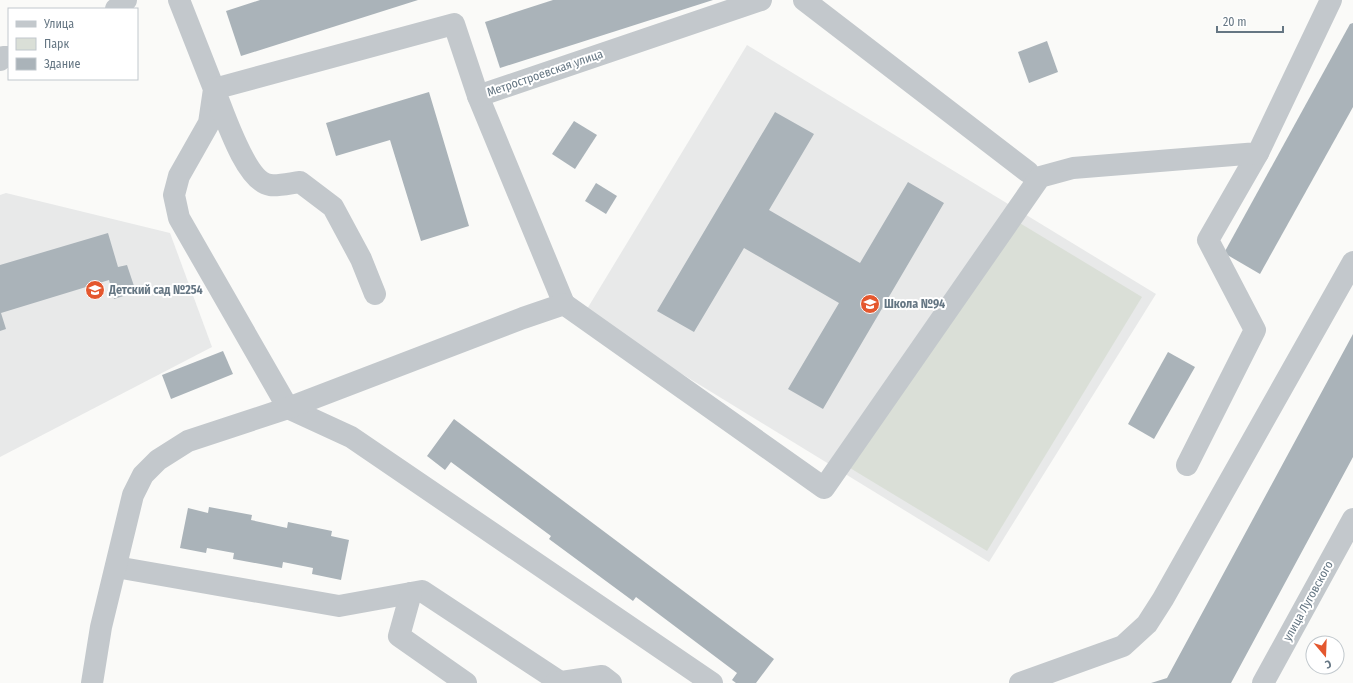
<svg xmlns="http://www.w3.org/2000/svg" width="1353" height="683" font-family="'Fira Sans Condensed',sans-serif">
<rect width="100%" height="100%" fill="#fafaf8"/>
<!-- built -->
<g fill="#e8e9e9">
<polygon points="747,45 1156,294 989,562 584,314"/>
<polygon points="6,193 170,233 212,347 0,457 0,195"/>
</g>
<!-- green -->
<polygon fill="#dadfd7" points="1005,214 1142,297 987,551 850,468"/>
<!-- building -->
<g fill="#aab3b9">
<polygon points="260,0 418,0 241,56 226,11"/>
<polygon points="553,0 713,0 500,68 485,22"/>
<polygon points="1353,23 1353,107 1260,274 1224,253 1350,24"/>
<polygon points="1047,41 1058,72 1029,83 1018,52"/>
<polygon points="429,92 469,226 421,241 390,140 336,156 326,123"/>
<polygon points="775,112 814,134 769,210 860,263 908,182 944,203 823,409 788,389 839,303 744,248 694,332 657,311"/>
<polygon points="574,121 597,135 575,169 552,154"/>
<polygon points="596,183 617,196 606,214 585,201"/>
<polygon points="108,233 118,267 127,265 136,292 114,299 109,280 1,313 6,329 0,331 0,265"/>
<polygon points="1353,334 1353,457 1231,683 1151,683 1167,678"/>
<polygon points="223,351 233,374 171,399 162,375"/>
<polygon points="1168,352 1195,367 1154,439 1128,424"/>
<polygon points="454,419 774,659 756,683 736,683 732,680 737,673 636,597 633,601 549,539 551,536 451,462 445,470 427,456"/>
<polygon points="209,507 252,515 251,520 287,528 288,522 332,531 331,536 349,540 341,580 312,574 313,568 283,562 282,568 233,559 234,553 207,548 206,553 180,548 188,508 208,513"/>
</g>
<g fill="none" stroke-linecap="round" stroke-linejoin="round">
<!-- minor -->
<g stroke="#c3c8cc" stroke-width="22">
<polyline points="179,0 214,89 209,123 179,176 174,195 179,218 288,408 351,437 712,683"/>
<polyline points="804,0 1028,172"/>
<polyline points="116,9 126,0"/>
<polyline points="0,60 3,57 9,57"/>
<polyline points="478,96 564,304"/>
<path d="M375 294 361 259 333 207 300 182C291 183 279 186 270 185 245 182 223 110 214 89L454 24 478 96 761 0"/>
<polyline points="1187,465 1255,330 1208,240 1258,153"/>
<polyline points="116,567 339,606 422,591 560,682"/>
<polyline points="411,593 399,636 466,683"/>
<polyline points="92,683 101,627 133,495 143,475 158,460 188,441 288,408 523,318 564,304 824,488 1040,177 1073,168 1258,153 1331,0"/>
<polyline points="555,683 602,676 611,683"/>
<polyline points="1020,683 1123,646 1147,624 1163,599 1353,262"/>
<polyline points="1263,683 1353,519"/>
</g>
</g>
<!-- icons -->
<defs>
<symbol id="school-disc" viewBox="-11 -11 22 22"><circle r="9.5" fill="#e4572e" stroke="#fff"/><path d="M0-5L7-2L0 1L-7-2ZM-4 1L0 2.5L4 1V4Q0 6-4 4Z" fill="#fff"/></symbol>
</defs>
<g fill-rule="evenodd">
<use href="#school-disc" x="84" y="279" width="22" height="22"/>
<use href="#school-disc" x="859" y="293" width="22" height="22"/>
</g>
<g text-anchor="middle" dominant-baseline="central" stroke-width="4" stroke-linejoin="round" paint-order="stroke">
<!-- street labels -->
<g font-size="12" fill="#657683" stroke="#fff">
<text transform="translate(545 73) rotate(-19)">Метростроевская улица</text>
<text transform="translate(1308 601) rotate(-61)">улица Луговского</text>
</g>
<!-- poi labels -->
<g font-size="12" font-weight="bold" fill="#657683" stroke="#fff" text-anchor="start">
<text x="109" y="290">Детский сад №254</text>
<text x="884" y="304">Школа №94</text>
</g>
</g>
<!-- legend -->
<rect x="8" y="8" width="130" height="72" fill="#ffffff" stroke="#c1c8cd"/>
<rect x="16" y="21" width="20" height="6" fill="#c3c8cc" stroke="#c1c8cd"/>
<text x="44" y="28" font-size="12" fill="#657683">Улица</text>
<rect x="16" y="38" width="20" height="12" fill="#dadfd7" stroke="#c1c8cd"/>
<text x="44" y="48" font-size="12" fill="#657683">Парк</text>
<rect x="16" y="58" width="20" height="12" fill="#aab3b9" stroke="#c1c8cd"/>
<text x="44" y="68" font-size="12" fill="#657683">Здание</text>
<!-- north arrow -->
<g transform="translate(1325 655) rotate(161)"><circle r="19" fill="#ffffff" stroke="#c1c8cd"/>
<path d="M0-3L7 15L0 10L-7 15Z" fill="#e4572e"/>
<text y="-6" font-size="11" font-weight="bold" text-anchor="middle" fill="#657683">С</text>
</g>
<!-- scale -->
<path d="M1217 26v6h66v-6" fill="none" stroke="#657683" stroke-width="2"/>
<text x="1223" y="26" font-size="12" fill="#657683" stroke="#ffffff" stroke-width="3" paint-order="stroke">20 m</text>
</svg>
